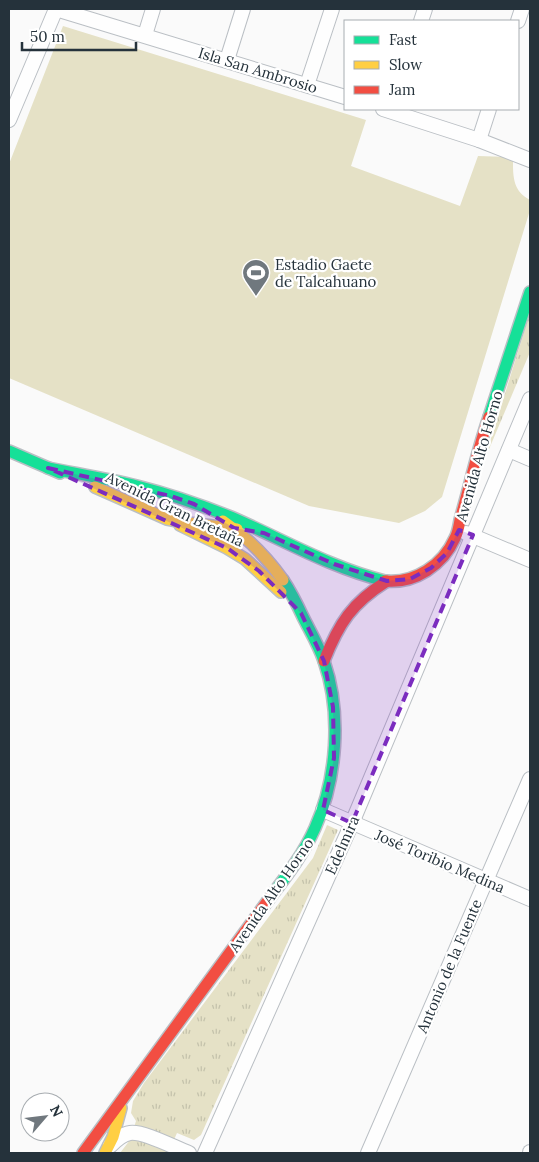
<svg xmlns="http://www.w3.org/2000/svg" width="539" height="1162" font-family="Lora,serif">
<defs>
<pattern id="park-tufts" width="24" height="20" patternUnits="userSpaceOnUse" patternTransform="scale(1.25)"><rect width="24" height="20" fill="#e5e1c6"/><path d="M3 7l-1-3M5 7V3M7 7l1-3M15 17l-1-3M17 17v-4M19 17l1-3" fill="none" stroke="#c4c2ab"/></pattern>
</defs>
<rect width="100%" height="100%" fill="#fafafa"/>
<!-- park -->
<g fill="url(#park-tufts)">
<polygon points="530,313 530,352 484,461"/>
<polygon points="327,825 338,830 201,1135 194,1140 177,1133 168,1153 120,1153 130,1140 136,1121 131,1113 133,1101 144,1083 313,858"/>
</g>
<!-- pitch -->
<path fill="#e5e1c6" d="M63 26 366 120 351 166 460 206 478 156 513 157C513 175 512 191 530 200V210L442 497 425 511 399 523 309 506 9 378V164Z"/>
<g fill="none" stroke-linecap="round" stroke-linejoin="round">
<defs>
<g id="street">
<polyline points="56,9 345,97"/>
<polyline points="421,21 425,9"/>
<polyline points="518,21 522,9"/>
<polyline points="145,35 153,9"/>
<polyline points="227,60 243,9"/>
<polyline points="307,85 332,9"/>
<polyline points="383,109 479,140 530,160"/>
<polyline points="9,120 56,9"/>
<polyline points="479,140 489,109"/>
<polyline points="509,450 530,459"/>
<polyline points="466,533 530,560"/>
<polyline points="323,810 530,899"/>
<path d="M110 1146C116 1140 122 1134 130 1133 144 1131 175 1148 189 1153"/>
<polyline points="205,1153 352,823 530,399"/>
<polyline points="368,1153 530,779"/>
<polyline points="530,1153 530,1152"/>
</g>
<g id="fast">
<polyline points="489,417 530,292"/>
<polyline points="9,451 60,473"/>
<path d="M48 468C78 474 108 479 137 486 169 494 201 505 231 517 282 539 331 568 385 581"/>
<path d="M272 895C288 874 304 853 315 828 337 779 342 713 324 661 319 646 310 631 303 617 297 604 291 592 283 580"/>
</g>
<g id="slow">
<polyline points="95,487 167,519 188,523 237,529"/>
<path d="M223 521C247 537 266 556 283 580"/>
<polyline points="180,525 227,548 245,559 281,592"/>
<polyline points="105,1153 113,1137 121,1108"/>
</g>
<g id="jam">
<path d="M385 581C415 584 443 565 455 538 458 533 459 526 460 520 463 509 466 498 469 487 475 463 481 440 489 417"/>
<path d="M324 661C339 623 352 603 387 581"/>
<polyline points="83,1153 272,895"/>
</g>
</defs>
<!-- street casing -->
<use href="#street" stroke="#babfc4" stroke-width="16"/>
<!-- fast casing -->
<use href="#fast" stroke="#babfc4" stroke-width="14"/>
<!-- slow casing -->
<use href="#slow" stroke="#babfc4" stroke-width="14"/>
<!-- jam casing -->
<use href="#jam" stroke="#babfc4" stroke-width="14"/>
<!-- street -->
<use href="#street" stroke="#fefefe" stroke-width="14"/>
<!-- fast -->
<use href="#fast" stroke="#16e098" stroke-width="11"/>
<!-- slow -->
<use href="#slow" stroke="#ffcf43" stroke-width="11"/>
<!-- jam -->
<use href="#jam" stroke="#f24e42" stroke-width="11"/>
</g>
<!-- marked area -->
<path fill="#7b2cbf" fill-opacity="0.2" stroke="#7b2cbf" stroke-width="4" stroke-dasharray="10 6" stroke-linejoin="round" d="M48 468 171 496 194 504 234 528 264 533 334 564 387 581 410 579 431 568 447 553 459 530 473 535 352 823 323 810 334 758 333 707 324 661 301 613 259 571 227 548Z"/>
<!-- icons -->
<defs>
<symbol id="stadium-pin" viewBox="-11 -11 22 30"><path d="M0 17L-7.5 6A9.5 9.5 0 1 1 7.5 6Z" fill="#70787e" stroke="#fff"/><path d="M0-5a6.5 5 0 1 0 0 10a6.5 5 0 1 0 0-10ZM-3.5-1.8h7v3.6h-7Z" fill="#fff"/></symbol>
</defs>
<g fill-rule="evenodd">
<use href="#stadium-pin" x="240" y="257" width="32" height="43"/>
</g>
<g text-anchor="middle" dominant-baseline="central" stroke-width="4.5" stroke-linejoin="round" paint-order="stroke">
<!-- street labels -->
<g font-size="15" fill="#25323b" stroke="#fff">
<text transform="translate(258 70) rotate(17)">Isla San Ambrosio</text>
<text transform="translate(479 456) rotate(-74)">Avenida Alto Horno</text>
<text transform="translate(175 509) rotate(26)">Avenida Gran Bretaña</text>
<text transform="translate(342 845) rotate(-66)">Edelmira</text>
<text transform="translate(440 861) rotate(23)">José Toribio Medina</text>
<text transform="translate(271 895) rotate(-55)">Avenida Alto Horno</text>
<text transform="translate(449 966) rotate(-67)">Antonio de la Fuente</text>
</g>
<!-- poi labels -->
<g font-size="15" fill="#25323b" stroke="#fff" text-anchor="start">
<text x="275" y="264">Estadio Gaete<tspan x="275" dy="17">de Talcahuano</tspan></text>
</g>
</g>
<!-- border -->
<rect width="539" height="1162" fill="none" stroke="#25323b" stroke-width="20"/>
<!-- legend -->
<rect x="344" y="20" width="175" height="90" fill="#ffffff" stroke="#a8adb1"/>
<rect x="354" y="36" width="25" height="8" fill="#16e098" stroke="#a8adb1"/>
<text x="389" y="45" font-size="15" fill="#25323b">Fast</text>
<rect x="354" y="61" width="25" height="8" fill="#ffcf43" stroke="#a8adb1"/>
<text x="389" y="70" font-size="15" fill="#25323b">Slow</text>
<rect x="354" y="86" width="25" height="8" fill="#f24e42" stroke="#a8adb1"/>
<text x="389" y="95" font-size="15" fill="#25323b">Jam</text>
<!-- north arrow -->
<g transform="translate(45 1117) rotate(62)"><circle r="24" fill="#ffffff" stroke="#a8adb1"/>
<path d="M0-4L9 19L0 12L-9 19Z" fill="#70787e"/>
<text y="-8" font-size="14" font-weight="bold" text-anchor="middle" fill="#25323b">N</text>
</g>
<!-- scale -->
<path d="M22 42v8h114v-8" fill="none" stroke="#25323b" stroke-width="2.5"/>
<text x="30" y="42" font-size="15" fill="#25323b" stroke="#ffffff" stroke-width="4" paint-order="stroke">50 m</text>
</svg>
